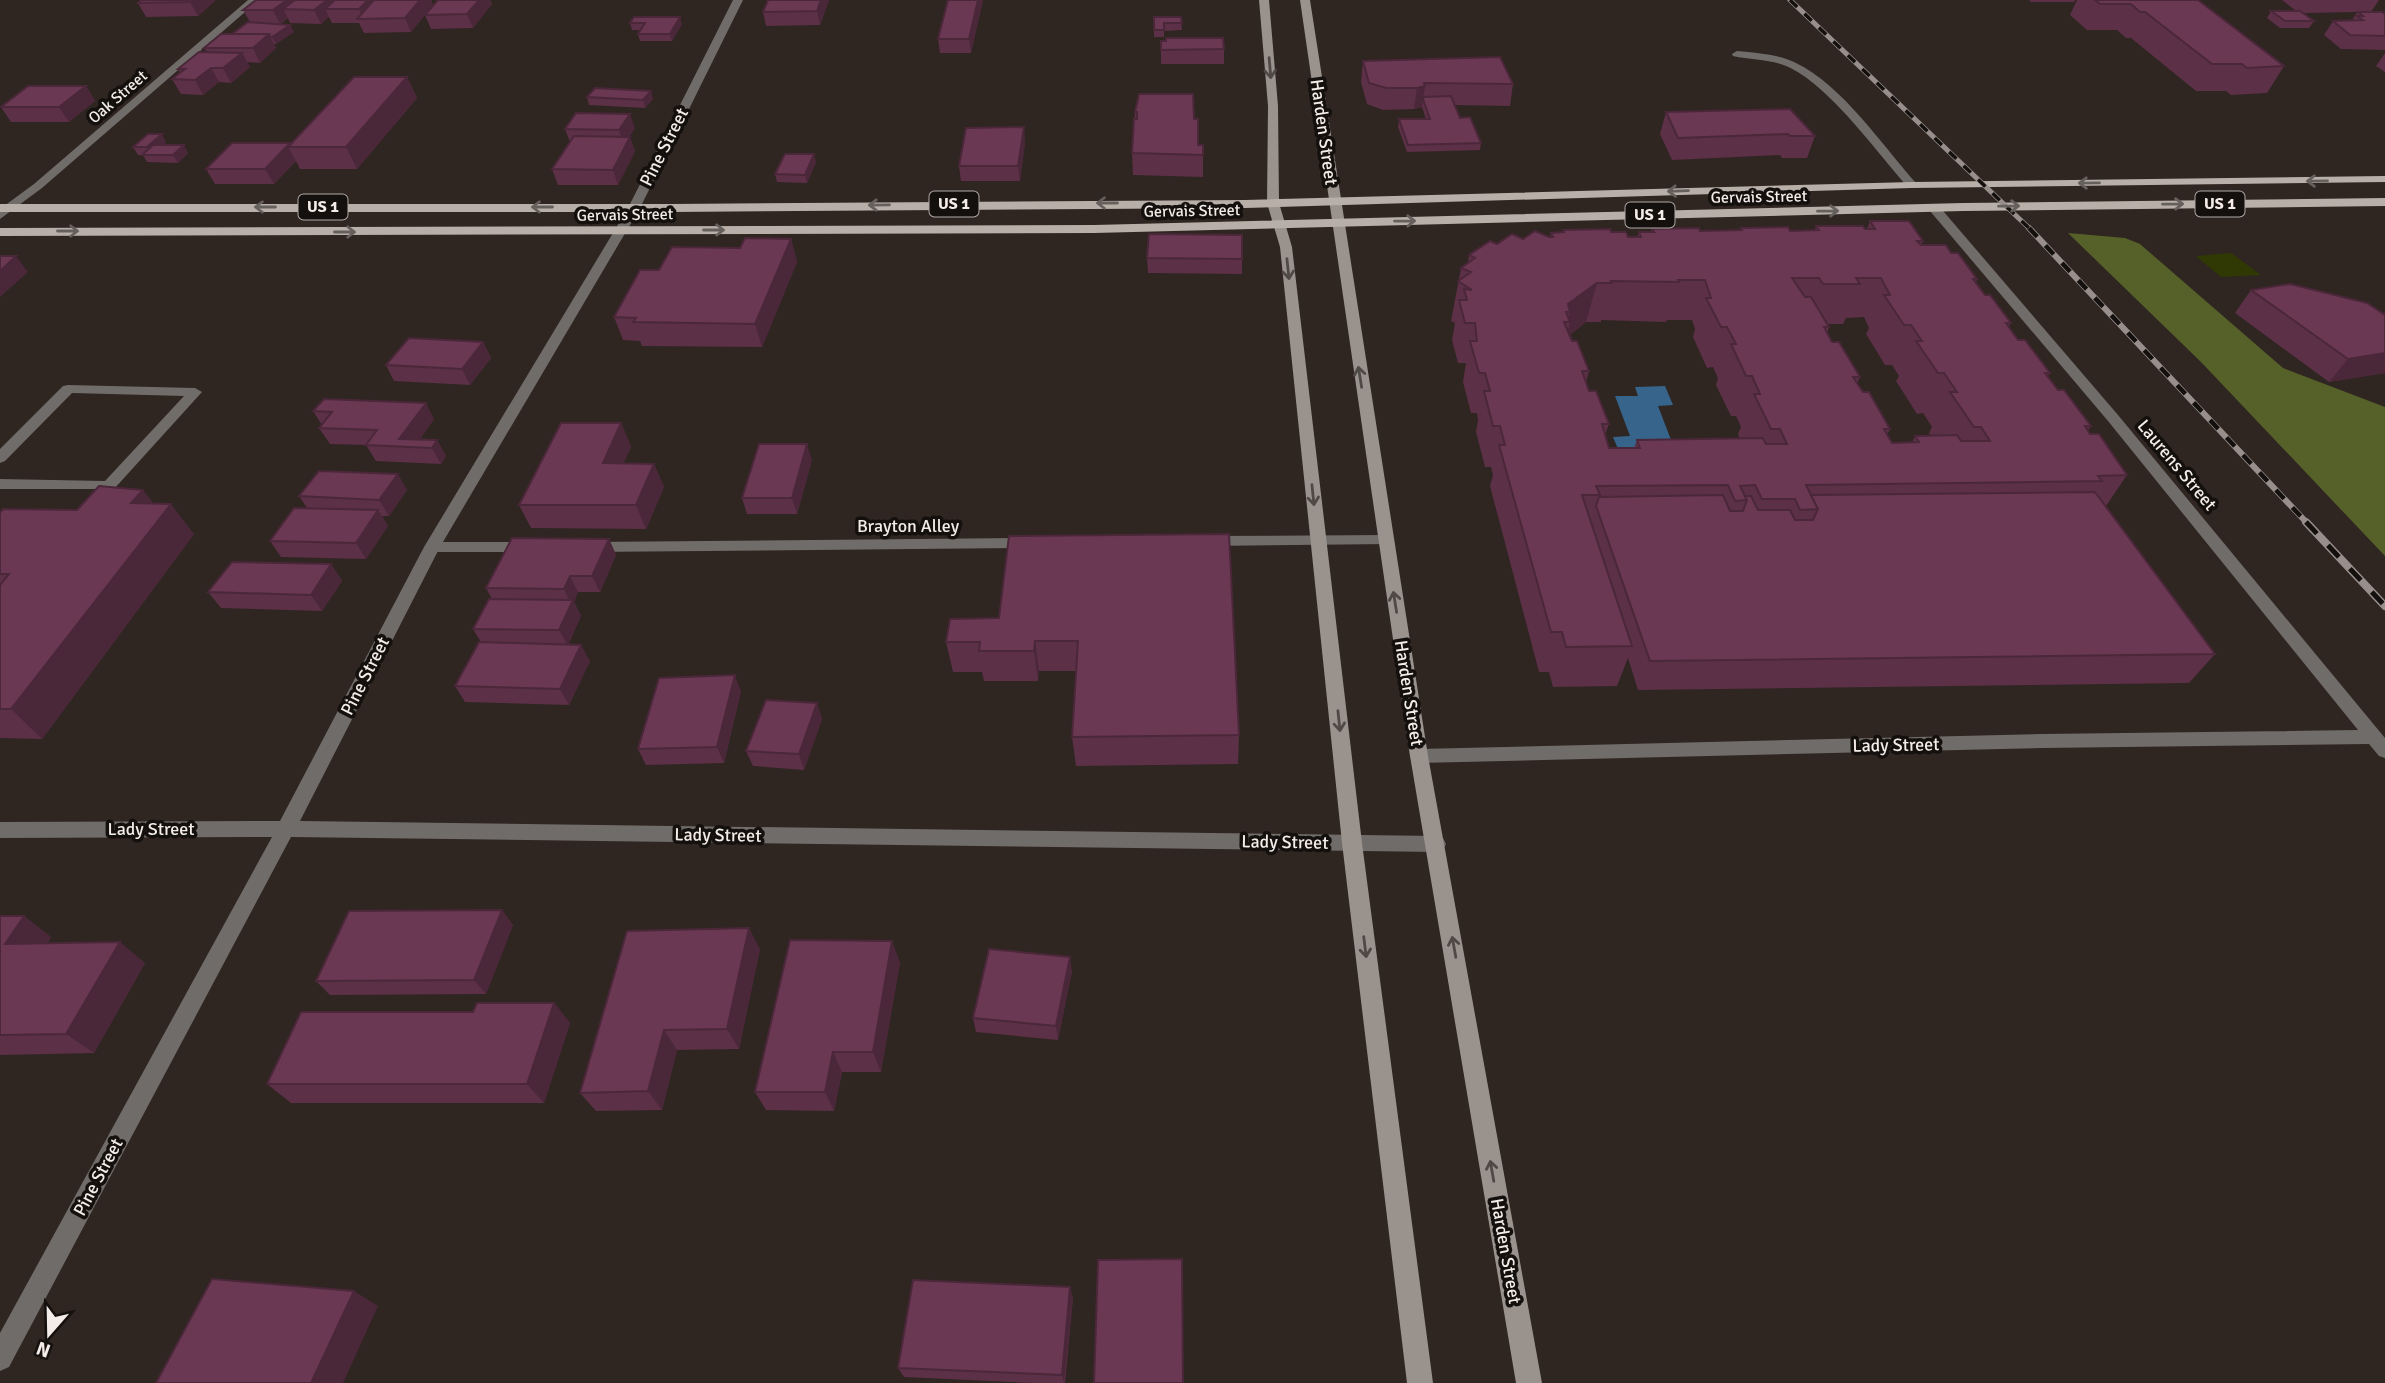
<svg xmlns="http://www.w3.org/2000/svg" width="2385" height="1383" font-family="Signika,sans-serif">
<rect width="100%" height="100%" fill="#2f2521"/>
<!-- green -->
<polygon fill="#303904" points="2231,253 2261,275 2221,277 2196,256"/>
<!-- forest -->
<polygon fill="#566129" points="2068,233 2125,238 2140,244 2283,368 2385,407 2385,556 2201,362"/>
<!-- water -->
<polygon fill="#36648b" points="1665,386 1673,405 1658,406 1673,445 1621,456 1613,437 1630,436 1615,396 1638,396 1635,387"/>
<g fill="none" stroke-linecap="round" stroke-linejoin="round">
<!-- service -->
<g fill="#706c69" fill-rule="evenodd">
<polygon points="68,385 195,388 202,392 114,489 0,489 0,479 105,481 184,396 72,393 5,461 0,463 0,449 63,386"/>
<polygon points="1385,535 1393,540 1391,544 1205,546 1197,541 1205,536"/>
<polygon points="1030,538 1038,543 1030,548 589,552 581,547 589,542"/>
<polygon points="432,542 530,542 538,547 530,552 432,552 424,547"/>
</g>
<!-- minor -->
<g fill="#706c69" fill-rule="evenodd">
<polygon points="248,0 259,0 42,188 0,219 0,209 34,184"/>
<polygon points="733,0 743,0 640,208 440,547 300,821 1436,836 1443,838 1446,844 1443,850 1436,852 291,837 9,1367 0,1371 0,1333 272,837 0,838 0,822 280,821 424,547 628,208"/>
<path d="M1737 51C1757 53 1778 54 1796 63 1842 85 1882 145 1916 183V187H1908C1877 153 1829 84 1786 66 1769 59 1751 60 1733 56L1732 54Z"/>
<polygon points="1934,204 1938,205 2118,415 2380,732 2385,738 2385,758 2379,756 2369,744 2042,748 1419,763 1413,761 1410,756 1413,751 1419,749 2042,734 2358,730 2108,421 1930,211 1928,208"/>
</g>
<!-- secondary -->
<g fill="#99928d" fill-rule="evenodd">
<polygon points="1259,0 1269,0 1278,106 1279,203 1292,247 1362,843 1433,1383 1407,1383 1342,843 1280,247 1267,203 1268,106"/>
<polygon points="1300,0 1310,0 1428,756 1542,1383 1516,1383 1410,756"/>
</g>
<!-- primary -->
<g fill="#b9afa9" fill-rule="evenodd">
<polygon points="2385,176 2385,182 1912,188 1245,208 670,212 0,212 0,204 670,204 1245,200 1912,182"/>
<polygon points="2385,198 2385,206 1963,211 1094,233 0,236 0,228 1094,225 1963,203"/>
</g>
<defs>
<polyline id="rail-far2" points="1790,0 2031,230"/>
<polyline id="rail-far1" points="2029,228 2308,524"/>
<polyline id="rail" points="2306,522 2385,606"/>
</defs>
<!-- rail-far2 casing -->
<use href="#rail-far2" stroke="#988f8c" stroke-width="5"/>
<!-- rail-far1 casing -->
<use href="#rail-far1" stroke="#988f8c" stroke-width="6"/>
<!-- rail casing -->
<use href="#rail" stroke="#988f8c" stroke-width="8"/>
<!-- rail-far2 -->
<use href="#rail-far2" stroke="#14100e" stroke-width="3.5" stroke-dasharray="10" stroke-linecap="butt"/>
<!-- rail-far1 -->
<use href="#rail-far1" stroke="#14100e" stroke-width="4.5" stroke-dasharray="12" stroke-linecap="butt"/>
<!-- rail -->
<use href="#rail" stroke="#14100e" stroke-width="5" stroke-dasharray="16" stroke-linecap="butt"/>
</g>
<!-- wall -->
<g fill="#5c3047" fill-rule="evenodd">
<polygon points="141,0 214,0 215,1 198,16 146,17 138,3"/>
<polygon points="431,0 433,5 438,0 490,0 492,4 473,28 431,29 425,15 411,32 364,33 359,23 332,23 329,17 321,24 290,23 288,18 281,24 290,25 294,32 276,44 274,44 276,48 260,63 247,62 250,67 231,83 219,82 203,95 181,94 172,79 180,73 178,69 207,52 204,48 232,34 250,22 243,10"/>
<polygon points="829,0 820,25 766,26 763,12"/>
<polygon points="983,0 971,53 940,53 938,39"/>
<polygon points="2029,0 2075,0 2074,2 2031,2"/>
<polygon points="2077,0 2198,0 2284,66 2267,93 2231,95 2226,91 2196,91 2131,38 2126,38 2117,30 2087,30 2070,15"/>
<polygon points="2282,0 2379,0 2371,12 2385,14 2385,50 2341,49 2324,35 2333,21 2352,20 2357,12 2304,13 2314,21 2309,28 2280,28 2267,18 2271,11 2296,11"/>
<polygon points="1154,17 1181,17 1182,30 1164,31 1164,37 1154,37"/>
<polygon points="630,23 682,24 672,41 640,41 638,34 640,30 632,30"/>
<polygon points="1161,41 1224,49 1224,64 1161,64"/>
<polygon points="2385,53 2385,72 2376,66"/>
<polygon points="1363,61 1513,84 1510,106 1455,105 1460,118 1481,143 1480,150 1407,152 1398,127 1399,119 1426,119 1422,107 1414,109 1383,110 1367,104 1361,82"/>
<polygon points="407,77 417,98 357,169 300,169 296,161 274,184 215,184 206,169 290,143 291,144"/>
<polygon points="86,86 95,101 69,122 11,122 1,107"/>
<polygon points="587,97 653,99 645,108 589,105"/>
<polygon points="1135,112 1194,119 1198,145 1203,145 1203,177 1133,175 1132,153"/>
<polygon points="1666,112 1815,136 1807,158 1782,158 1780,155 1672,160 1660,134"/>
<polygon points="635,128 629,137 635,151 618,185 558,185 552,169 570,142 565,129"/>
<polygon points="166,142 163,145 188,153 178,163 147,162 143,155 138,155 133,147"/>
<polygon points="1025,142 1020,181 961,181 959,166"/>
<polygon points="816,162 807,183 777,182 775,174"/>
<path d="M1870 221 1923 241 1921 245 1951 253 1977 279 1976 283 1985 295 2011 323 2008 327 2018 340 2050 373 2048 376 2058 390 2091 426 2088 430 2127 475 2106 506 2215 654 2189 683 1638 690 1628 658 1617 686 1553 687 1549 672H1539L1490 486 1493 475 1491 467H1485L1476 432 1478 420 1477 413H1471L1463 382 1466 363H1458L1452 340 1455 323 1451 321 1461 268 1468 263 1469 255 1497 244 1523 239 1550 237 1551 233 1562 232 1563 230 1611 232 1628 237H1637L1639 232H1651L1652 229 1700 231 1740 230 1741 228 1790 231 1815 230 1816 226 1867 229ZM1864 317 1869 328 1866 334 1885 365H1892L1899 376 1896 381 1917 414 1923 413 1932 427 1929 433 1931 436H1915L1912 443H1892L1887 435 1890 429 1863 392 1857 383 1860 377 1832 342 1827 333 1829 327 1828 324H1843L1846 318ZM1601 320 1666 322 1667 320H1692L1695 329 1693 337 1707 368 1713 367 1718 378 1716 385 1731 416H1736L1741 427 1738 434 1740 439 1637 440 1634 448H1609L1605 435 1609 424 1589 391 1586 382 1589 371 1570 335 1586 322H1601Z"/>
<polygon points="791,239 797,262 762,347 642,346 640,341 623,340 614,317 740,248"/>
<polygon points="1147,258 1242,259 1242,274 1148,273"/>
<polygon points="2251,290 2385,315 2385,373 2329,382 2235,313"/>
<polygon points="483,342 491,358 470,385 394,381 386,365"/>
<polygon points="313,411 434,419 420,439 437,440 446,456 441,464 376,461 366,445 330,444 319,428 322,425"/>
<polygon points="621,423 631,447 623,463 654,464 664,487 646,529 531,528 519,505"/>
<polygon points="812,460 797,514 747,514 742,498"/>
<polygon points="407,490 389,516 382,516 388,526 366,559 281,557 270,541 307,508 299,496"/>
<polygon points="154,504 194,534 42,739 0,738 0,513 77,510"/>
<polygon points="1229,534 1239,735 1238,764 1076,766 1072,737 1076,671 1039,671 1038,681 984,681 982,672 953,672 946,642 999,618"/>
<polygon points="609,539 616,555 600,592 578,592 574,602 581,616 568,645 590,661 569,705 465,702 455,686 481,642 473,629 492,599 486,588"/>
<polygon points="331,564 342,581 322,611 221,608 208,592"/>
<polygon points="741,691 724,763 646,765 638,749"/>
<polygon points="817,703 822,719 804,770 753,766 746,751"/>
<polygon points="502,910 513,925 486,994 330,995 316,981"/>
<polygon points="0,916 24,916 51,937 47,944 145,963 94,1053 0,1055"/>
<polygon points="760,949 739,1049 677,1050 662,1110 596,1111 580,1093"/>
<polygon points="900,962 881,1072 842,1072 834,1111 766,1110 755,1092"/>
<polygon points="1072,971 1058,1040 976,1032 973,1018"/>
<polygon points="554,1003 570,1023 544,1103 291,1103 267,1084 473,1012"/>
<polygon points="1073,1298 1065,1383 1034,1383 904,1377 898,1368"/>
</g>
<!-- shaded-wall -->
<g fill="#4b273a">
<polygon points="193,0 214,0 215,1 198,16 190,2"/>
<polygon points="287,0 305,0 283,9 288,18 280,24 273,10"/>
<polygon points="327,0 346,0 325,9 329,17 321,24 314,10"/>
<polygon points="368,0 386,0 363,18 359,9"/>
<polygon points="420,0 431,0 433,5 411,32 405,18"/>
<polygon points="479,0 490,0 492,4 473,28 467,14"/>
<polygon points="821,0 829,0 820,25 817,11"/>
<polygon points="978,0 983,0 971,53 969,39"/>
<polygon points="680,17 682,24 672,41 670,34"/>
<polygon points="290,25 294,32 276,44 272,37"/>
<polygon points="269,34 276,48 260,63 253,48"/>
<polygon points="242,53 250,67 231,83 223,68"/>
<polygon points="211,68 219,82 203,95 195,80"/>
<polygon points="407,77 417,98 357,169 346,147"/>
<polygon points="86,86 95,101 69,122 59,107"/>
<polygon points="1425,86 1422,107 1414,109 1417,88"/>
<polygon points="651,91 653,99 645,108 643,100"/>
<polygon points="630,114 635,128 624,145 619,130"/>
<polygon points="1024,127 1025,142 1020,181 1018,166"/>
<polygon points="162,134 166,142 152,155 147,147"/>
<polygon points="630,137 635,151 618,185 613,170"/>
<polygon points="290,143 293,147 288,147 296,161 274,184 265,169"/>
<polygon points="184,145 188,153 178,163 173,155"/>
<polygon points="814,154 816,162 807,183 805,175"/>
<polygon points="791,239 797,262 762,347 755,324"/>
<polygon points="16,256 28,272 0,297 0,271"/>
<polygon points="1597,283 1586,322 1566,338 1570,322 1568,322 1570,312 1568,304"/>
<polygon points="483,342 491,358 470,385 462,369"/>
<polygon points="2385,353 2385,373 2329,382 2348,359"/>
<polygon points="426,403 434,419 414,447 399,439"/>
<polygon points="621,423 631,447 613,487 603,463"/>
<polygon points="437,440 446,456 441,464 432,448"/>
<polygon points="807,444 812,460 797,514 792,498"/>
<polygon points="654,464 664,487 646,529 636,505"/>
<polygon points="398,474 407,490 389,516 379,500"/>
<polygon points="143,490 163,515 171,504 194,534 42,739 11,709 131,503"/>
<polygon points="378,510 388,526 366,559 356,543"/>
<polygon points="609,539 616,555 600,592 592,576"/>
<polygon points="331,564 342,581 322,611 311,595"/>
<polygon points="570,576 578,592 574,602 581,616 568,646 559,630 571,604 564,589"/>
<polygon points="1035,641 1039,671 1038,681 1034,651"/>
<polygon points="581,645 590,661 569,705 560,689"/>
<polygon points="735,675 741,691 724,763 717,747"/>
<polygon points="817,703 822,719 804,770 799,754"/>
<polygon points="502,910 513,925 486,994 474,980"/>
<polygon points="24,916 51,937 33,965 5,944"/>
<polygon points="749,928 760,949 739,1049 727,1029"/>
<polygon points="892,941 900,962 881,1072 873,1052"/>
<polygon points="120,942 145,963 94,1053 66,1034"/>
<polygon points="1070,957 1072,971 1058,1040 1056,1026"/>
<polygon points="554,1003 570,1023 544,1103 527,1084"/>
<polygon points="664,1030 677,1050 662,1110 648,1091"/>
<polygon points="833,1052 842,1072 834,1111 825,1092"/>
<polygon points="1070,1287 1073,1298 1064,1383 1062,1375"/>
<polygon points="354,1291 378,1306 343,1383 311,1383"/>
</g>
<!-- building -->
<g fill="#6b3853" stroke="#4b273a" stroke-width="2" fill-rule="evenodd">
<polygon points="141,0 193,0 190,2 138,3"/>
<polygon points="256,0 287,0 273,10 243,10"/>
<polygon points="295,0 327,0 314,10 283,9"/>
<polygon points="335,0 368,0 359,9 325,9"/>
<polygon points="374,0 420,0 405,18 357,19"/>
<polygon points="438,0 479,0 467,14 425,15"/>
<polygon points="768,0 821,0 817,11 763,12"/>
<polygon points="948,0 978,0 969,39 938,39"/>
<polygon points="2095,0 2198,0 2284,66 2247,68 2242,64 2212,64 2145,12 2140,12 2131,4 2100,4"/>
<polygon points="2271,11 2300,11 2314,21 2285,21"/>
<polygon points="2358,12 2382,12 2385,14 2385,36 2350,35 2333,21 2363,20 2357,16 2363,16"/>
<polygon points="634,17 680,17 670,34 638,34 645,23 630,23"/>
<polygon points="1154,17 1181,17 1182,23 1164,23 1164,30 1154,30"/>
<polygon points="248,22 290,25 272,37 270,37 269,34 232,34"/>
<polygon points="221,34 269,34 253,48 204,48"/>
<polygon points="1166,38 1223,38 1224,49 1161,50 1161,41 1166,41"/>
<polygon points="199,52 242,53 223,68 211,68 195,80 172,79 185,69 178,69"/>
<polygon points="1500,57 1513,84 1424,83 1425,86 1417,88 1386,88 1369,83 1363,61"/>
<polygon points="354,77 407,77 346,147 288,147"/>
<polygon points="28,86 86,86 59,107 1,107"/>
<polygon points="595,88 651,91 643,100 587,97"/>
<polygon points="1139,94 1193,94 1194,119 1198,119 1198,145 1203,145 1203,155 1132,153 1134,119 1137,119 1137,112 1135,112"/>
<polygon points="1451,96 1460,118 1470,117 1481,143 1408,145 1399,119 1430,119 1423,99 1423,97"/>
<polygon points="1790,109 1815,136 1790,136 1788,134 1678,138 1666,112"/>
<polygon points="576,113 630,114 619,130 565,129"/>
<polygon points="1024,127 1018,166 959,166 966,128"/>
<polygon points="148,134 162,134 147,147 133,147"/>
<polygon points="574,136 630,137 613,170 552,169"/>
<polygon points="232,143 290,143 265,169 206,169"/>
<polygon points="153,145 184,145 173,155 142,155"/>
<polygon points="785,154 814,154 805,175 775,174"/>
<path d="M1870 221H1909L1923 241H1917L1921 245H1946L1951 253H1958L1977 279H1973L1985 295H1990L2011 323H2006L2018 340H2025L2050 373H2045L2058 390H2064L2091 426H2085L2090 434H2099L2127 475 2098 476 2102 481 1806 485 1818 509 1800 510 1795 499H1762L1755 485 1740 486 1747 500 1735 501 1728 485 1596 486 1600 495H1582L1632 646 1566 647 1562 632H1551L1499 445H1505L1500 426H1493L1484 391H1490L1485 373H1479L1470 341H1477L1475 323H1465L1459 300H1467L1464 289 1472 290 1458 281 1471 272 1461 268 1475 258 1469 255 1490 241 1497 244 1512 234 1523 239 1535 231 1549 237H1553L1551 233 1564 232 1563 230 1610 229 1611 232H1626L1628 237H1641L1639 232H1654L1652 229 1699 228 1700 231 1742 230 1741 228 1788 227 1790 231 1819 230 1816 226H1863L1865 229H1875ZM1792 278H1819L1823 284H1860L1856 278H1881L1890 295H1884L1904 325H1911L1922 341H1916L1938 373H1944L1957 392H1950L1974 427H1981L1990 441H1961L1957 435 1915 436 1919 442 1892 443 1884 429H1890L1869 392H1863L1853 377H1860L1839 342H1832L1824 327H1829L1811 297H1805ZM1678 280H1705L1711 298H1706L1721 327H1727L1736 344H1731L1746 376H1752L1760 394H1754L1771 429H1780L1787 444H1766L1763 438 1637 440 1640 448H1609L1602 424H1609L1596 391H1589L1582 371H1589L1577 341H1572L1564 322H1570L1566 312H1570L1568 304 1597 283H1612L1611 281 1679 282Z"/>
<polygon points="1149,234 1242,235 1242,259 1147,258"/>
<polygon points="745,238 791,239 755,324 633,322 636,318 614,317 640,270 659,270 672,247 740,248"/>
<polygon points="0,256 16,256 0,271"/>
<polygon points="2290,284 2367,303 2385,315 2385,353 2348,359 2251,290"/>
<polygon points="409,338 483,342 462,369 386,365"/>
<polygon points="324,399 426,403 399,439 437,440 432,448 366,445 377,430 319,428 332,412 313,411"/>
<polygon points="561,423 621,423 603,463 654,464 636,505 519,505"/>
<polygon points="759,444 807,444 792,498 742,498"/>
<polygon points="319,471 398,474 379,500 299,496"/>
<polygon points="99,486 143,490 131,503 171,504 11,709 0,709 0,585 9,574 0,574 0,513 3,509 77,510"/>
<polygon points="2095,492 2215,654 1650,661 1596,506 1599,497 1723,495 1730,511 1743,511 1747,500 1745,496 1751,496 1758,510 1790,510 1795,520 1813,520 1818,509 1811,495"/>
<polygon points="294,508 378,510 356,543 270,541"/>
<polygon points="1229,534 1239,735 1072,737 1078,641 1035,641 1034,651 979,651 980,642 946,642 950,619 999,618 1009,536"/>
<polygon points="512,538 609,539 592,576 570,576 564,589 486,588"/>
<polygon points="232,562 331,564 311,595 208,592"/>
<polygon points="489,599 573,600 559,630 473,629"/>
<polygon points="479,642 581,645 560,689 455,686"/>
<polygon points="735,675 717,747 638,749 659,678"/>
<polygon points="766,700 817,703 799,754 746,751"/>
<polygon points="502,910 474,980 316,981 349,911"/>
<polygon points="0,916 24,916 5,944 120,942 66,1034 0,1035"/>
<polygon points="749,928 727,1029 664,1030 648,1091 580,1093 627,931"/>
<polygon points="790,940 892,941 873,1052 833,1052 825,1092 755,1092"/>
<polygon points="989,949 1070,957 1056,1026 973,1018"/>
<polygon points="477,1003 554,1003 527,1084 267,1084 301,1012 473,1012"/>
<polygon points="1182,1259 1183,1383 1094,1383 1098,1260"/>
<polygon points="212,1279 354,1291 311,1383 156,1383"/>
<polygon points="913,1280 1070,1287 1062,1375 898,1368"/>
</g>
<!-- one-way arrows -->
<defs><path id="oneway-shaft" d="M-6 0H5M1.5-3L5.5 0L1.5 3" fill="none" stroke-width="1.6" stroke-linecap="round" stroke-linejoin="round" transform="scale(1.75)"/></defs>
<g stroke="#504a47">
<use href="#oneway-shaft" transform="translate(1270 68) rotate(85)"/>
<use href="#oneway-shaft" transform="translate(1288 269) rotate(84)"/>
<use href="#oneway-shaft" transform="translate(1360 377) rotate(-99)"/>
<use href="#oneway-shaft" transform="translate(1313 495) rotate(84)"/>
<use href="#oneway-shaft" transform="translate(1395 602) rotate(-99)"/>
<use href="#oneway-shaft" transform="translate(1339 721) rotate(84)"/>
<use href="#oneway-shaft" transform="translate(1365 947) rotate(83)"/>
<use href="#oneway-shaft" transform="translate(1454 947) rotate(-100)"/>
<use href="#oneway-shaft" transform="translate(1492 1171) rotate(-100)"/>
</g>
<g stroke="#66605c">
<use href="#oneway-shaft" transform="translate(2317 181) rotate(179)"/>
<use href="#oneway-shaft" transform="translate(2089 183) rotate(179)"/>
<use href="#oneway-shaft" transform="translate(1678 191) rotate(178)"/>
<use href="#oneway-shaft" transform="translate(1107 203) rotate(-180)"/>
<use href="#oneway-shaft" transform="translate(2173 204) rotate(-1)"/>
<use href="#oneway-shaft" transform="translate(879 205) rotate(179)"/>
<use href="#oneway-shaft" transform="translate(2009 206) rotate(-1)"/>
<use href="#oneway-shaft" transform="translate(265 207) rotate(-180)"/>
<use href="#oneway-shaft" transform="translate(542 207) rotate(-180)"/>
<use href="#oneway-shaft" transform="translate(1828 211) rotate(-1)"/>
<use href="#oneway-shaft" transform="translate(1405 221) rotate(-1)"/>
<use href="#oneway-shaft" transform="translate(714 230)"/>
<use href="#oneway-shaft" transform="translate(68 231)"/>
<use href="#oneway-shaft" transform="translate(345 232)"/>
</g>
<g text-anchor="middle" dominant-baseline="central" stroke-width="7" stroke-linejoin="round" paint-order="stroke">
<!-- far-street labels -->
<g font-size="16" fill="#f3ece9" stroke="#14100e">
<text transform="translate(118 97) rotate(-41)">Oak Street</text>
<text transform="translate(1759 197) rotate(-1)">Gervais Street</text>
<text transform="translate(1192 211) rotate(-1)">Gervais Street</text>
<text transform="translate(625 215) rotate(-1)">Gervais Street</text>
</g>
<!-- shield labels -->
<g fill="#14100e" stroke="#b0aaa7" stroke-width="2">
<rect x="929.5" y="191.5" width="49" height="25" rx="5"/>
<rect x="2195.5" y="191.5" width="49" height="25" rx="5"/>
<rect x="298.5" y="194.5" width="49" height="25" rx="5"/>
<rect x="1625.5" y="202.5" width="49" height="25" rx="5"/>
</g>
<g font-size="16" font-weight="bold" fill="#f3ece9">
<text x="954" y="204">US 1</text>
<text x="2220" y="204">US 1</text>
<text x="323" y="207">US 1</text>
<text x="1650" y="215">US 1</text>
</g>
<!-- street labels -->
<g font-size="18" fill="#f3ece9" stroke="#14100e">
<text transform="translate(1324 132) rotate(82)">Harden Street</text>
<text transform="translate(664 147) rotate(-63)">Pine Street</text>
<text transform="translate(2177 465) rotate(50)">Laurens Street</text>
<text x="908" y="526">Brayton Alley</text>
<text transform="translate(365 676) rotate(-63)">Pine Street</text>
<text transform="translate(1409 693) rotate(81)">Harden Street</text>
<text transform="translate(1896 745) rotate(-1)">Lady Street</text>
<text x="151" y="829">Lady Street</text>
<text transform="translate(718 835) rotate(1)">Lady Street</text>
<text transform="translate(1285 842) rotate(1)">Lady Street</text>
<text transform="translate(98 1177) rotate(-62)">Pine Street</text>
<text transform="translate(1506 1251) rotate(80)">Harden Street</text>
</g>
</g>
<!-- north arrow -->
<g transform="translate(49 1334) rotate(200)" stroke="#14100e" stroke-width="5" paint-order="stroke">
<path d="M0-5L12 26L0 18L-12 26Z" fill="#f3ece9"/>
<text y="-10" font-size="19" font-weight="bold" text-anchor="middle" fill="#f3ece9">N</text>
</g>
</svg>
